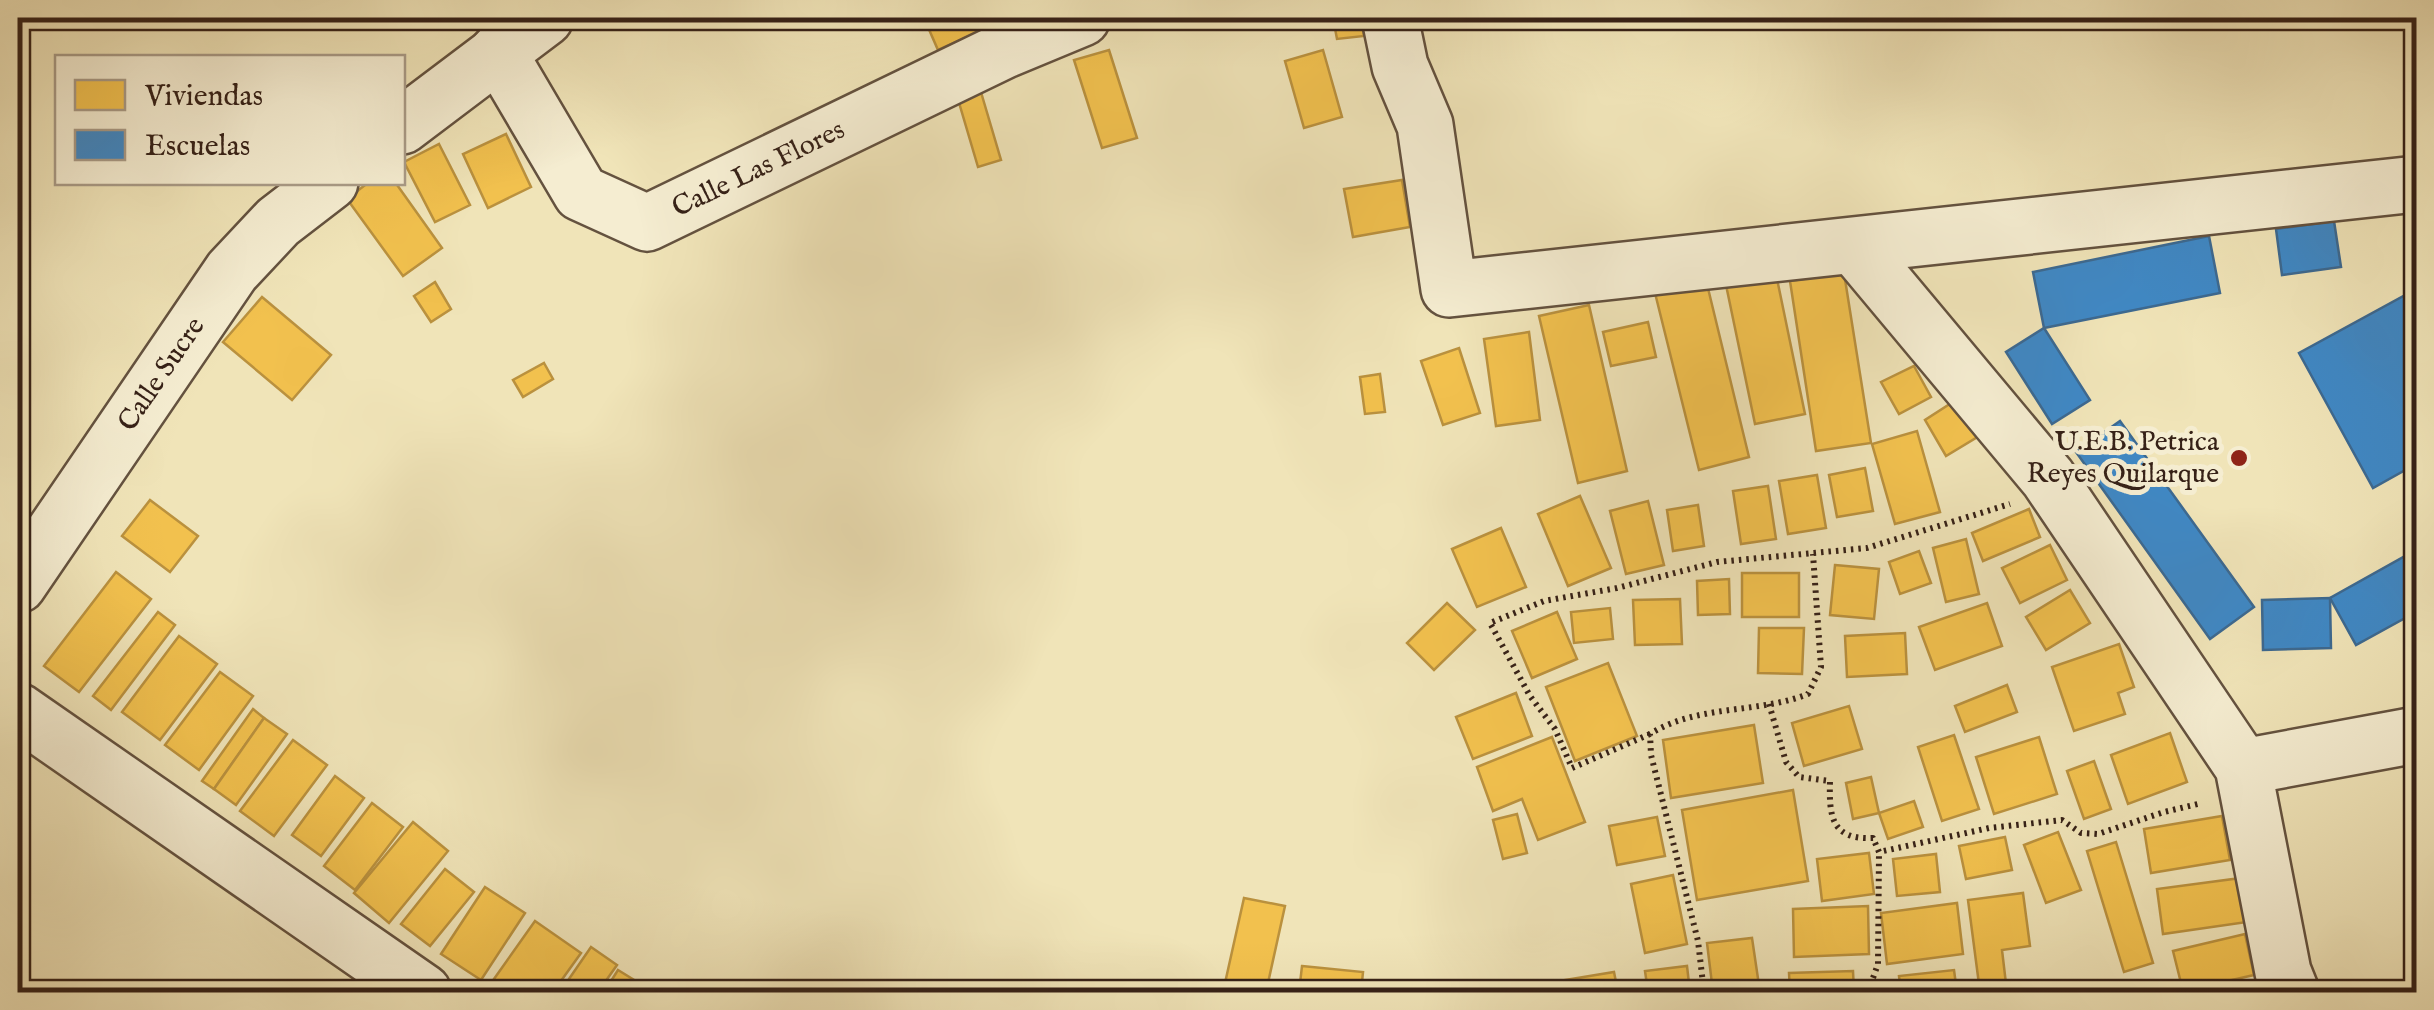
<svg xmlns="http://www.w3.org/2000/svg" width="2434" height="1010" font-family="'IM FELL English',serif">
<rect width="100%" height="100%" fill="#f0e4b8"/>
<filter id="stains"><feTurbulence type="fractalNoise" baseFrequency=".002" numOctaves="4"/><feColorMatrix values="0 0 0 0 .2 0 0 0 0 .09 0 0 0 0 .02 0 0 0 .5 -.17"/></filter>
<radialGradient id="worn" r=".72"><stop offset=".6" stop-color="#630" stop-opacity="0"/><stop offset="1" stop-color="#630" stop-opacity=".3"/></radialGradient>
<!-- homes -->
<g fill="#f2c14e" stroke="#ba913e" stroke-width="2.5">
<polygon points="924,18 986,18 990,27 938,50"/>
<polygon points="1313,18 1361,18 1364,36 1337,39 1333,18 1313,21"/>
<polygon points="1109,50 1137,138 1102,148 1074,60"/>
<polygon points="1323,50 1342,117 1304,128 1285,61"/>
<polygon points="978,82 1001,160 978,167 955,89"/>
<polygon points="506,134 531,187 488,208 463,154"/>
<polygon points="439,144 470,205 435,222 404,162"/>
<polygon points="1402,180 1410,227 1353,237 1344,189"/>
<polygon points="369,182 395,182 442,248 403,276 347,199"/>
<polygon points="1844,273 1871,443 1816,451 1790,281"/>
<polygon points="1776,274 1805,414 1755,424 1726,285"/>
<polygon points="1706,280 1749,457 1699,470 1655,293"/>
<polygon points="435,282 451,309 431,322 414,296"/>
<polygon points="262,297 331,355 292,400 223,342"/>
<polygon points="1589,305 1627,471 1578,483 1539,316"/>
<polygon points="1648,322 1656,357 1611,366 1603,332"/>
<polygon points="1529,332 1540,420 1496,426 1484,339"/>
<polygon points="1459,348 1480,413 1443,425 1421,361"/>
<polygon points="544,363 553,379 523,397 513,380"/>
<polygon points="1914,366 1931,397 1899,414 1881,382"/>
<polygon points="1380,374 1385,412 1365,414 1360,377"/>
<polygon points="1956,400 1979,436 1946,456 1925,420"/>
<polygon points="1917,431 1940,512 1895,524 1872,444"/>
<polygon points="1865,468 1873,511 1837,517 1829,475"/>
<polygon points="1817,475 1826,528 1788,534 1779,481"/>
<polygon points="1768,486 1776,539 1741,544 1733,491"/>
<polygon points="1580,496 1611,568 1568,586 1538,514"/>
<polygon points="150,500 198,536 170,572 122,536"/>
<polygon points="1648,501 1664,565 1626,574 1610,511"/>
<polygon points="1698,505 1704,546 1673,551 1667,510"/>
<polygon points="2029,509 2040,537 1983,561 1972,533"/>
<polygon points="1501,528 1526,587 1477,607 1452,549"/>
<polygon points="1966,539 1979,594 1946,602 1933,548"/>
<polygon points="2050,545 2067,580 2020,603 2002,568"/>
<polygon points="1919,551 1931,583 1900,594 1889,562"/>
<polygon points="1835,565 1879,569 1874,619 1830,615"/>
<polygon points="116,572 151,599 79,692 44,666"/>
<rect x="1742" y="573" width="57" height="44"/>
<polygon points="1729,579 1730,614 1698,615 1697,581"/>
<polygon points="2070,590 2090,623 2046,650 2026,617"/>
<polygon points="1680,599 1682,644 1635,645 1633,600"/>
<polygon points="1447,603 1475,630 1434,670 1407,643"/>
<polygon points="1987,603 2002,646 1935,670 1919,627"/>
<polygon points="1610,608 1613,639 1574,643 1571,612"/>
<polygon points="158,612 175,625 111,710 93,696"/>
<polygon points="1557,612 1577,659 1532,678 1512,631"/>
<polygon points="1759,628 1804,628 1802,674 1758,673"/>
<polygon points="1905,633 1907,674 1847,677 1845,636"/>
<polygon points="179,636 217,664 160,740 122,712"/>
<polygon points="2119,644 2134,687 2118,693 2125,714 2074,731 2052,667"/>
<polygon points="1608,663 1637,736 1575,761 1546,687"/>
<polygon points="220,672 253,696 199,770 165,745"/>
<polygon points="2007,685 2017,712 1965,732 1955,706"/>
<polygon points="1516,693 1532,736 1473,759 1456,717"/>
<polygon points="1849,706 1862,749 1804,766 1792,723"/>
<polygon points="253,709 264,718 214,789 202,781"/>
<polygon points="264,718 287,734 236,805 214,789"/>
<polygon points="1754,725 1763,783 1671,798 1663,740"/>
<polygon points="2170,733 2187,782 2128,804 2111,755"/>
<polygon points="1954,735 1979,809 1942,821 1918,747"/>
<polygon points="1552,737 1585,822 1538,840 1522,799 1493,811 1477,767"/>
<polygon points="2039,737 2057,794 1994,814 1976,757"/>
<polygon points="293,740 327,765 274,836 240,811"/>
<polygon points="2094,761 2111,809 2084,819 2067,771"/>
<polygon points="335,776 364,798 321,856 292,835"/>
<polygon points="1871,777 1879,813 1853,819 1846,783"/>
<polygon points="1793,790 1808,881 1697,900 1682,810"/>
<polygon points="1914,801 1923,827 1888,839 1879,813"/>
<polygon points="372,803 403,827 355,890 324,866"/>
<polygon points="1517,814 1527,853 1503,859 1493,820"/>
<polygon points="2222,816 2230,860 2151,873 2144,829"/>
<polygon points="1657,817 1665,856 1617,865 1609,826"/>
<polygon points="413,822 448,851 389,923 354,893"/>
<polygon points="2058,832 2081,890 2046,903 2024,845"/>
<polygon points="2005,837 2012,870 1966,879 1959,846"/>
<polygon points="2116,842 2153,963 2124,972 2087,851"/>
<polygon points="1869,853 1874,894 1822,901 1817,859"/>
<polygon points="1936,854 1940,892 1897,896 1893,859"/>
<polygon points="445,869 474,892 430,946 401,924"/>
<polygon points="1673,875 1687,944 1645,953 1631,884"/>
<polygon points="2241,878 2247,922 2163,934 2157,889"/>
<polygon points="485,887 525,913 481,980 441,954"/>
<polygon points="2023,893 2030,946 2002,950 2007,992 1980,992 1968,900"/>
<polygon points="1244,898 1285,906 1266,992 1223,992"/>
<polygon points="1957,903 1963,954 1887,964 1881,913"/>
<polygon points="1868,906 1869,954 1794,957 1793,909"/>
<polygon points="535,921 581,953 553,992 513,992 494,979"/>
<polygon points="2245,934 2254,975 2183,991 2173,951"/>
<polygon points="1752,938 1760,992 1713,992 1707,943"/>
<polygon points="591,947 617,965 598,992 560,992"/>
<polygon points="1302,966 1363,972 1361,992 1299,992"/>
<polygon points="1687,966 1690,992 1648,992 1645,971"/>
<polygon points="618,970 652,991 652,992 604,992"/>
<polygon points="1954,970 1957,992 1901,992 1899,976"/>
<polygon points="1853,971 1854,992 1790,992 1789,973"/>
<polygon points="1614,972 1618,992 1561,992 1559,981"/>
<polygon points="2046,981 2047,992 2009,992 2008,987"/>
</g>
<!-- schools -->
<g fill="#3f88c5" stroke="#3c6991" stroke-width="2.5">
<polygon points="2334,221 2341,267 2282,275 2276,229"/>
<polygon points="2209,236 2220,293 2044,328 2033,272"/>
<polygon points="2409,293 2416,307 2416,464 2373,488 2299,353"/>
<polygon points="2044,328 2090,400 2052,424 2006,352"/>
<polygon points="2120,421 2254,607 2210,639 2076,452"/>
<polygon points="2416,550 2416,612 2356,645 2330,598"/>
<polygon points="2330,598 2331,648 2263,650 2262,600"/>
</g>
<g fill="none" stroke-linecap="round" stroke-linejoin="round">
<defs>
<g id="minor">
<polyline points="1390,18 1400,66 1425,125 1449,289 2416,184"/>
<path id="s1" d="M498 52 581 193 647 223 1005 50 1082 18"/>
<polyline points="402,126 545,18"/>
<polyline points="1855,247 2048,478 2243,767 2283,972 2291,992"/>
<path id="s2" d="M18 585 232 271 278 222 330 182"/>
<polyline points="18,711 423,992"/>
<polyline points="2243,767 2416,735"/>
</g>
</defs>
<!-- minor casing -->
<use href="#minor" stroke="#64523f" stroke-width="60"/>
<!-- path -->
<g stroke="#362117" stroke-width="6" stroke-dasharray="2.5 5" stroke-linecap="butt">
<path d="M1769 704 1786 762 1799 777 1830 781C1829 816 1831 840 1873 838L1879 852 1989 828 2062 820 2081 833 2098 834 2164 812 2202 803"/>
<polyline points="1650,734 1572,768 1555,729 1530,696 1490,623 1544,601 1617,588 1717,562 1867,548 2010,504"/>
<path d="M1704 992 1698 941 1651 755 1650 734C1698 704 1757 714 1808 694L1821 667 1813 554"/>
<polyline points="1868,992 1878,964 1879,852"/>
</g>
<!-- minor -->
<use href="#minor" stroke="#f5edd1" stroke-width="55"/>
</g>
<!-- markers -->
<circle fill="#8f2418" stroke="#f5edd1" stroke-width="4" cx="2239" cy="458" r="10"/>
<g text-anchor="middle" dominant-baseline="central" stroke-width="10" stroke-linejoin="round" paint-order="stroke">
<!-- street labels -->
<g font-size="28" fill="#362117" stroke="#f5edd1">
<text stroke="none"><textPath href="#s1" startOffset="360">Calle Las Flores</textPath></text>
<text stroke="none"><textPath href="#s2" startOffset="255">Calle Sucre</textPath></text>
</g>
<!-- poi labels -->
<g font-size="28" fill="#362117" stroke="#f5edd1" text-anchor="end">
<text x="2219" y="442">U.E.B. Petrica<tspan x="2219" dy="32">Reyes Quilarque</tspan></text>
</g>
</g>
<!-- margin -->
<rect width="2434" height="1010" fill="none" stroke="#f0e4b8" stroke-width="60"/>
<rect x="20" y="20" width="2394" height="970" fill="none" stroke="#362117" stroke-width="5"/>
<rect x="30" y="30" width="2374" height="950" fill="none" stroke="#362117" stroke-width="2.5"/>
<!-- legend -->
<rect x="55" y="55" width="350" height="130" fill="#f5edd1" stroke="#a99b87" stroke-width="2.5"/>
<rect x="75" y="80" width="50" height="30" fill="#f2c14e" stroke="#a99b87" stroke-width="2.5"/>
<text x="145" y="105" font-size="30" fill="#362117">Viviendas</text>
<rect x="75" y="130" width="50" height="30" fill="#3f88c5" stroke="#a99b87" stroke-width="2.5"/>
<text x="145" y="155" font-size="30" fill="#362117">Escuelas</text>
<rect width="100%" height="100%" filter="url(#stains)"/>
<rect width="100%" height="100%" fill="url(#worn)"/>
</svg>
